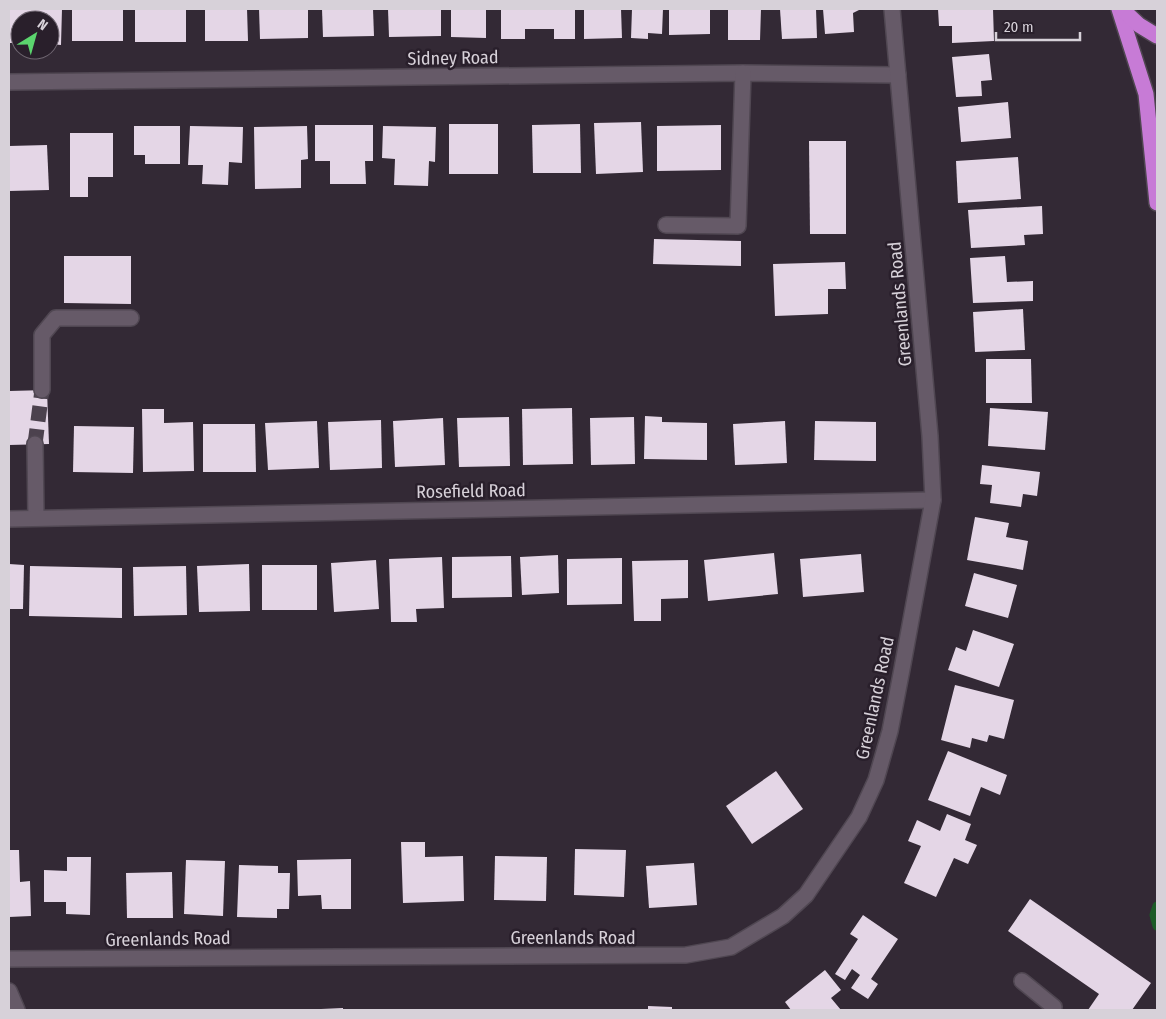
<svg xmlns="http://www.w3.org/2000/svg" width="1166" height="1019" font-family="'Fira Sans Condensed',sans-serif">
<rect width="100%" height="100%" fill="#332935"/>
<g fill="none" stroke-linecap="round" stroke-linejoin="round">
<!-- stream -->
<polyline stroke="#1b5a27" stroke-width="9" points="1157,906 1154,915 1157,926"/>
</g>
<!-- building -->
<g fill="#e4d6e6">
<polygon points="9,9 62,9 61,45 50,44 50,20 20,20 20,43 9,43"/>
<rect x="72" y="9" width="51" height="32"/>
<rect x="135" y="9" width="51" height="33"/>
<polygon points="205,9 247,9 248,41 205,41"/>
<polygon points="259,9 308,9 308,38 260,39"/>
<polygon points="322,9 373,9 374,36 323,37"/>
<polygon points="388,9 441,9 441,36 389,37"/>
<polygon points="451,9 486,9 486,38 451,37"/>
<polygon points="501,9 575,9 575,39 554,39 554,29 525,29 525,39 501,39"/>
<polygon points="584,9 621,9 622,38 584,39"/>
<polygon points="632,9 663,9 662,34 648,33 648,39 631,38"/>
<polygon points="669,9 710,9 710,34 669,35"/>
<polygon points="728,9 761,9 760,40 728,40"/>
<polygon points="780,9 816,9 817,38 782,39"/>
<polygon points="823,9 861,9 853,13 854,32 825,34"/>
<polygon points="938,9 993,9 994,41 952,43 952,26 939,26"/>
<polygon points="989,54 992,80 981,81 982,96 956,97 952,57"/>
<polygon points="1008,102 1011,138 961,142 958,107"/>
<polygon points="641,122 643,172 596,174 594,123"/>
<rect x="449" y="124" width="49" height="50"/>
<polygon points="580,124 581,173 533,173 532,125"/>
<polygon points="315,125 373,125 373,161 365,161 366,184 330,184 330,161 315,161"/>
<polygon points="721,125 721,170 657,171 657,126"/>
<polygon points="134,126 180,126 180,164 145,164 145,155 134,155"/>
<polygon points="190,126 243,127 242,163 229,162 228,185 202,184 203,165 188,165"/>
<polygon points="307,126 308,159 301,160 301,188 255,189 254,127"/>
<polygon points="383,126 436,127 435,162 429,161 428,186 394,185 395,159 382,158"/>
<polygon points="70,133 113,133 113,177 88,177 88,197 70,197"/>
<polygon points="809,141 846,141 846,234 810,234"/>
<polygon points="47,145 49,190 9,191 9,146"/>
<polygon points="1018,157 1021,199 958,203 956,161"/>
<polygon points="1042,206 1043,234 1024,235 1025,245 971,248 968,210"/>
<polygon points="654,239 741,241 741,266 653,264"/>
<polygon points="64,256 131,256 131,304 64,303"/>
<polygon points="1005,256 1007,282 1033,281 1033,301 973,303 970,258"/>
<polygon points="845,262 846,289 828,289 828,314 775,316 773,264"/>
<polygon points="1023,309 1025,350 975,352 973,312"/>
<polygon points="986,359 1031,359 1032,403 986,403"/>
<polygon points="47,390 49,444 9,445 9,391"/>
<polygon points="572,408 573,464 523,465 522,409"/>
<polygon points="990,408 1048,412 1045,450 988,446"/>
<polygon points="142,409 164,409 164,423 193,422 194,471 143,472"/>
<polygon points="645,416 662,417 662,422 707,423 707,460 644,459"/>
<polygon points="509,417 510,466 459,467 457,418"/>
<polygon points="634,417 635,464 591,465 590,418"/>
<polygon points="443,418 445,465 395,467 393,421"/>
<polygon points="381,420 382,468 330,470 328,422"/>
<polygon points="317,421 319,468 268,470 265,423"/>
<polygon points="785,421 787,463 735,465 733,424"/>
<polygon points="815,421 876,422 876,461 814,460"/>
<polygon points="203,424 255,424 256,472 203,472"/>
<polygon points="74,426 134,427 133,473 73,472"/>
<polygon points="982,465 1040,472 1037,496 1023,494 1021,507 990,503 992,485 980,484"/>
<polygon points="975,517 1009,523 1006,537 1028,541 1023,570 967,560"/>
<polygon points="774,553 778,594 708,601 704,560"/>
<polygon points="861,554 864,592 803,597 800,559"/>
<polygon points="558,555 559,593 522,595 520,557"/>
<polygon points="511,556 512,597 452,598 452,557"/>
<polygon points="442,557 444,608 416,609 417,622 391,622 389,559"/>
<polygon points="622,558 622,604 567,605 567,559"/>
<polygon points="376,560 379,609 334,612 331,563"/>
<polygon points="688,560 688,598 661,599 661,621 634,621 632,561"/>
<polygon points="9,564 24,565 23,609 9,609"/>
<polygon points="249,564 250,611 199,612 197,566"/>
<rect x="262" y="565" width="55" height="45"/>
<polygon points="30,566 122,568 122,618 29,616"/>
<polygon points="186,566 187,615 134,616 133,567"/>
<polygon points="974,573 1017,585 1008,618 965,606"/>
<polygon points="973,630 1014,644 999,687 948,670 956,647 966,651"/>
<polygon points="955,685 1014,700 1004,739 989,735 987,742 972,738 970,748 941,740"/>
<polygon points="948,751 1007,775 1000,795 981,787 970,816 928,800"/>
<polygon points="776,771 803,809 752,844 726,806"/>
<polygon points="947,814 971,824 965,840 977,845 968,864 954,858 936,897 904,883 921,846 908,841 917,820 940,831"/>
<polygon points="401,842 425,842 425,857 463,856 464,901 403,903"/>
<polygon points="575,849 626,850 624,897 574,895"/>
<polygon points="9,850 19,850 20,882 30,881 31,916 9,917"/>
<polygon points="495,856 547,857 546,901 494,900"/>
<polygon points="67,857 91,857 90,915 66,914 66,902 44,902 44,870 67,871"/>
<polygon points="351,859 351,909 322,909 321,895 298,896 297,860"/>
<polygon points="186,860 225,861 223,916 184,914"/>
<polygon points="694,863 697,905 649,908 646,866"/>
<polygon points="239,865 278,866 278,873 290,873 289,909 277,909 277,918 237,917"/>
<polygon points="172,872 173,918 127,918 126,873"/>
<polygon points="1030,899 1151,983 1132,1010 1088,1010 1099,994 1008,931"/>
<polygon points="863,915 898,939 871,979 878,984 868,999 851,988 860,975 852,969 845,980 835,974 858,939 850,934"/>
<polygon points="825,970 841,990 831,998 841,1010 791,1010 785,1002"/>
<polygon points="648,1006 672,1007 672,1010 648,1010"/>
<polygon points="343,1008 343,1010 321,1010 321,1009"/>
</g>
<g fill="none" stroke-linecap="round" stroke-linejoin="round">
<!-- minor-tunnel -->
<polyline stroke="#4c424e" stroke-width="15" stroke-dasharray="15 8" stroke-linecap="butt" points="35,444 42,390"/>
<defs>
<g id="minor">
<polyline points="9,82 743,73 898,75"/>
<polyline points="666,225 738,226 743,73"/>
<polyline points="42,390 42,335 56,318 131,318"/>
<polyline points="35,444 36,518"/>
<polyline points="9,519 933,500"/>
<polyline points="9,959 686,955 731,947 783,916 806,895 859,817 876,780 890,731 902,669 933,500 930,436 892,9"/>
<polyline points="1022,981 1054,1007 1052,1010"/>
<polyline points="9,991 17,1010"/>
</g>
<g id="highway">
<polyline points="1119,9 1146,94 1157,203"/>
<polyline points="1122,9 1139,25 1157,36"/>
</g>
</defs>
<!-- minor casing -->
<use href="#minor" stroke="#504752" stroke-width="18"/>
<!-- highway casing -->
<use href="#highway" stroke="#504752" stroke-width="18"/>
<!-- minor -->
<use href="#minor" stroke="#665a68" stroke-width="15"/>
<!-- highway -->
<use href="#highway" stroke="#c77bd6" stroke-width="15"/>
</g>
<g text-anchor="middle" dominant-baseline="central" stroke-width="5" stroke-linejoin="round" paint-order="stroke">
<!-- street labels -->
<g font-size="18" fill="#d7d1d9" stroke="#291f2b">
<text transform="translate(453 58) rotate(-1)">Sidney Road</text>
<text transform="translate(900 304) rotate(-95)">Greenlands Road</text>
<text transform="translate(471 491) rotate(-1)">Rosefield Road</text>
<text transform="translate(875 698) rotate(-78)">Greenlands Road</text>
<text x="573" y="938">Greenlands Road</text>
<text transform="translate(168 939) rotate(-1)">Greenlands Road</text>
</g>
</g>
<!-- border -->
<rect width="1166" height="1019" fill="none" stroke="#d7d1d9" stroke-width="20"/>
<!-- north arrow -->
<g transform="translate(35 35) rotate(37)"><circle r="24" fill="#291f2b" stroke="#6f6671"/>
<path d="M0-4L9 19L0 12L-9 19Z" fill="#5bd56e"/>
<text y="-8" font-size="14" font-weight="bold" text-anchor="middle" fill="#d7d1d9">N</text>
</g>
<!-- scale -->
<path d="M996 32v8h84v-8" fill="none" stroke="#d7d1d9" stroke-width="2.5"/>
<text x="1004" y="32" font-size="15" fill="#d7d1d9" stroke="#291f2b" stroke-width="4" paint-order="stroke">20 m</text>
</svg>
